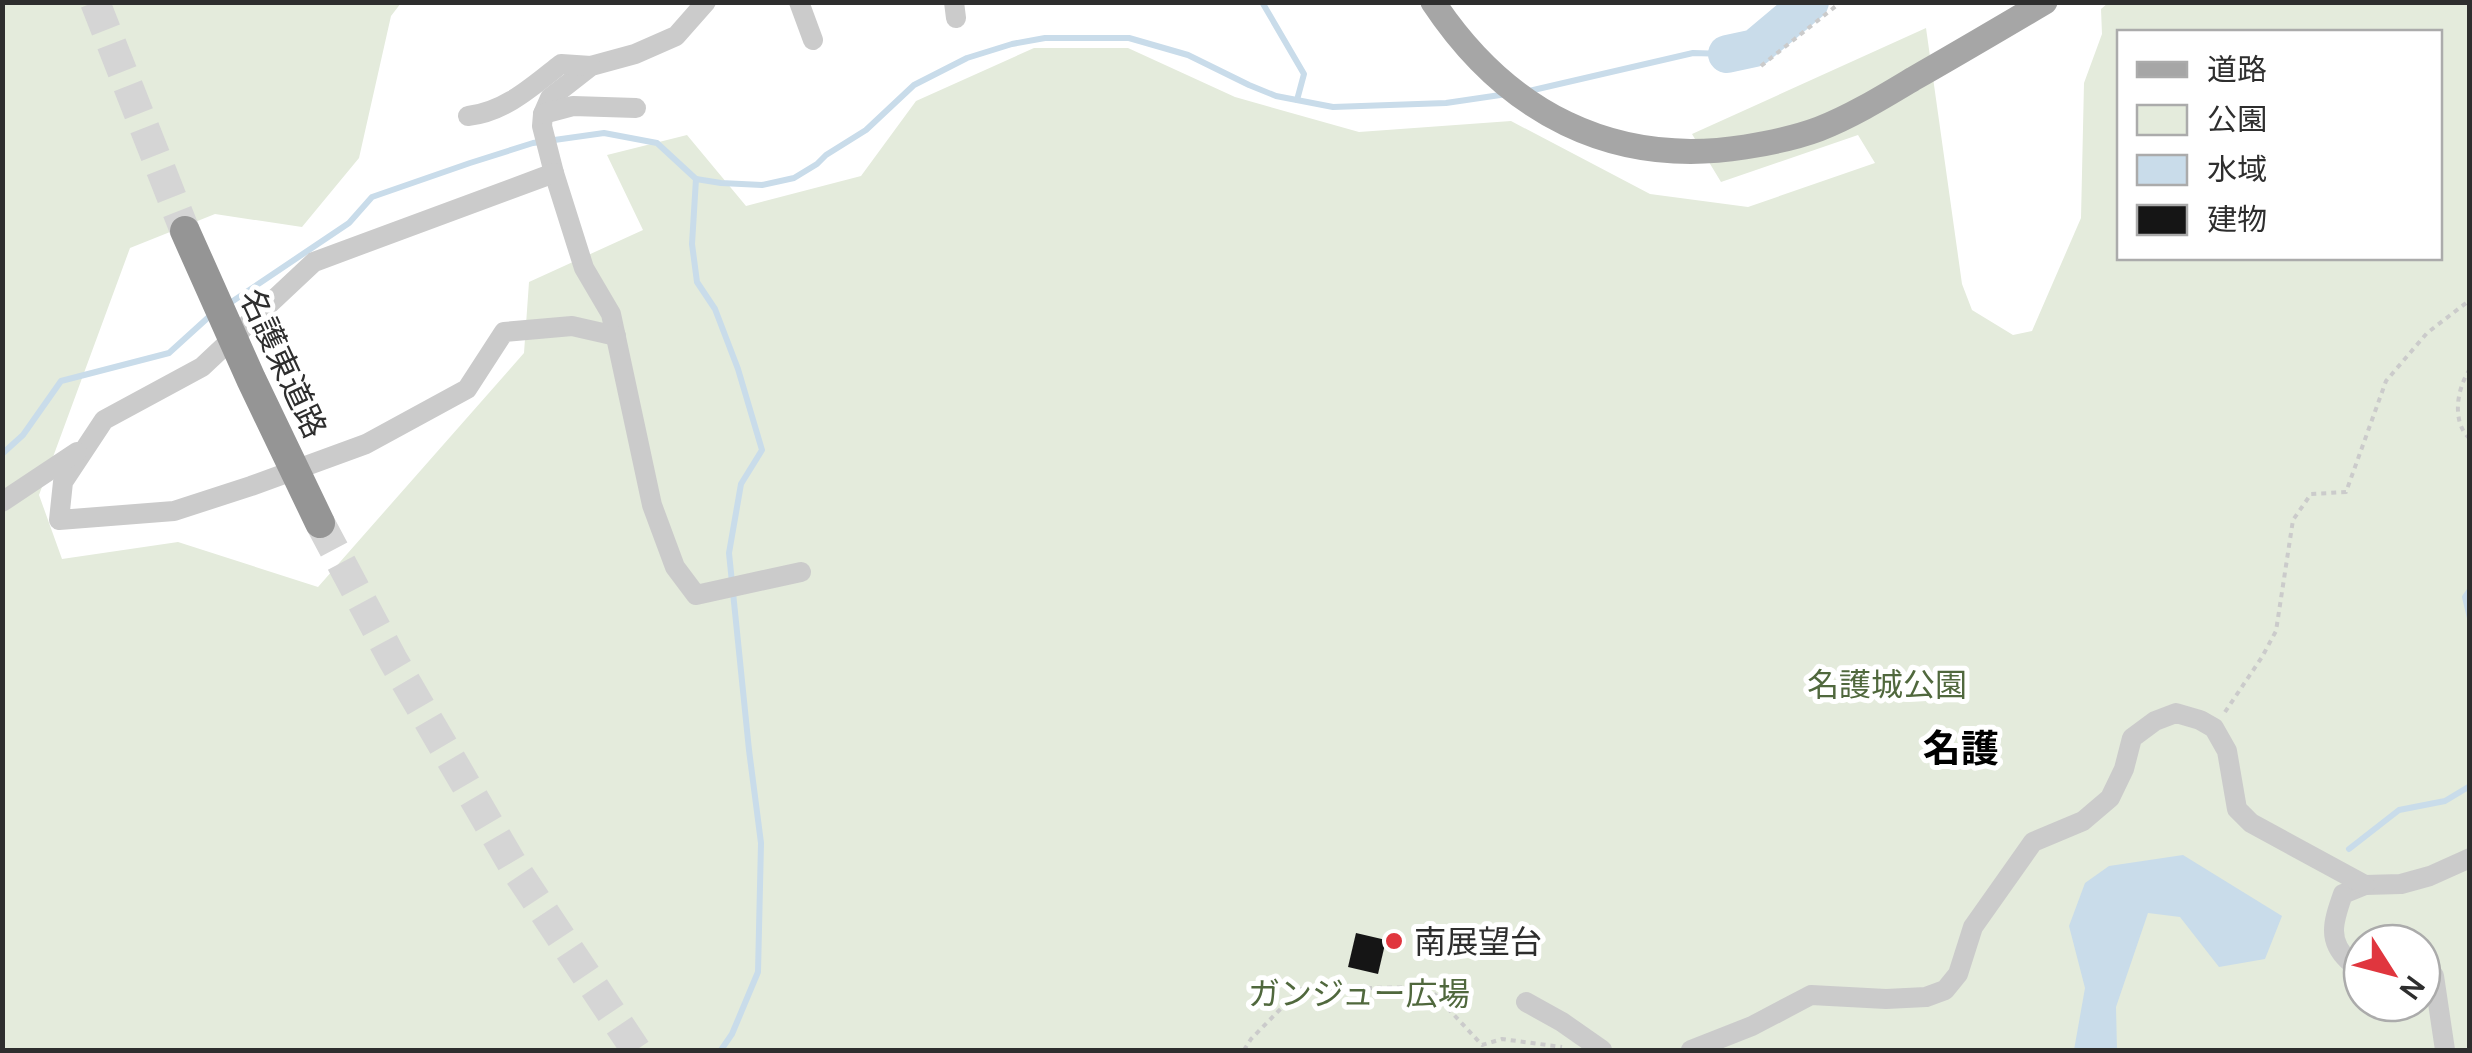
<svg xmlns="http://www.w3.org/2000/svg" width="2472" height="1053" font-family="Manrope,'Noto Sans JP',sans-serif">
<rect width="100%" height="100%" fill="#fff"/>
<!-- green -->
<path fill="#e4ebdc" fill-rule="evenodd" d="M2 3H401L391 16 359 158 302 227 215 214 130 248 39 495 62 559 178 542 318 587 524 353 529 282 643 230 607 155 687 135 746 206 861 176 916 101 1034 48H1128L1235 97 1359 132 1511 121 1650 194 1748 207 1875 163 1858 135 1721 182 1692 134 1926 28 1962 284 1972 310 2013 335 2032 331 2081 218 2084 83 2102 34 2101 9 2108 3H2469V1050H3ZM2120 32H2440V258H2120ZM2362 943H2422V1003H2362Z"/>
<!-- water -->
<polygon fill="#c9dcea" points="2183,855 2282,916 2265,959 2219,967 2180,917 2148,913 2116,1007 2117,1050 2074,1050 2085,988 2069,926 2085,883 2109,866"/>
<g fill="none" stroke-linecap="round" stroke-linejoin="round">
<!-- stream -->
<g stroke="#c9dcea" stroke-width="6">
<polyline points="1262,2 1304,74 1297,100"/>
<polyline points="1529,91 1693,53 1727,54"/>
<polyline points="696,179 692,244 697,282 715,309 738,369 762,450 741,484 729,553 749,750 761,843 758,972 732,1034 721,1050"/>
<polyline points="227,305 349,223 372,197 470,163 533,143 604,133 657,143 696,179 721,183 762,185 794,178 817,164 826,155 866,130 914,85 967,58 1012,44 1045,38 1129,38 1188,55 1249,85 1276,96 1333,107 1446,103 1507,94"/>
<polyline points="2,454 23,435 61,381 169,353 212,314"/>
<polyline points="2470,590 2465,597 2470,618"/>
<polyline points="2349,849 2399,810 2445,801 2470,786"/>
</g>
<!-- river -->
<polyline stroke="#c9dcea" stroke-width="38" points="1727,54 1755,48 1810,2"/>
</g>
<!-- building -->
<polygon fill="#151515" points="1356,933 1386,940 1378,974 1348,967"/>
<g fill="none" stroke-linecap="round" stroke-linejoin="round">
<!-- highway-tunnel -->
<g stroke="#d5d5d5" stroke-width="30" stroke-dasharray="30 15" stroke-linecap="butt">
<polyline points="95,2 185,231"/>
<polyline points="320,523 393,660 514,867 636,1050"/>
</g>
<!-- path -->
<g stroke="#cbcbcb" stroke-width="4" stroke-dasharray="5 5" stroke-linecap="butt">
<polyline points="1761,66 1841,2"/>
<path d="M2470 369C2457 388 2451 422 2470 439"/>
<polyline points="2225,712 2262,657 2276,631 2293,520 2311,494 2346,492 2386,381 2427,333 2470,300"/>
<polyline points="1244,1050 1251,1039 1300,989 1428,987 1482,1045 1502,1039 1562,1047"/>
</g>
<!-- minor -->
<g stroke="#cbcbcb" stroke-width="20">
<polyline points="706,2 676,36 635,54 591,66 550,98 543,114 542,126 554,173 584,268 611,314 652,505 675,567 696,595 801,572"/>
<polyline points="799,2 813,40"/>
<polyline points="954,2 956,18"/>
<polyline points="543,114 573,106 636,108"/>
<path d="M468 116C505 112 533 86 561 64L591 66"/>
<polyline points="554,173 314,262 202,367 104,420 63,482 59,520 174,511 251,486 366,444 467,389 504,332 572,326 616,336"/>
<polyline points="2,502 77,452"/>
<path d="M2362 958 2349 961C2326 940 2334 920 2343 894L2365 885 2401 884 2430 876 2470 858"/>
<polyline points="2422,959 2434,976 2445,1050"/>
<polyline points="1526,1002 1562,1022 1602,1050"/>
<polyline points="1691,1050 1752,1026 1811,995 1886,999 1926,997 1945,990 1958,974 1973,927 2033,842 2083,821 2110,798 2124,769 2132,738 2155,721 2176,713 2200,720 2214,728 2227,751 2237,809 2251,823 2365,885"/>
</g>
<!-- major -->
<path stroke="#a6a6a6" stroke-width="25" d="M1433 2C1506 112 1612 168 1745 147 1770 143 1795 138 1819 129 1852 116 1883 97 1913 79 1957 54 2001 28 2045 2"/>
<!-- highway-bridge -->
<polyline stroke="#959595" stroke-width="30" points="185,231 251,379 320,523"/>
</g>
<!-- markers -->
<circle fill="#e0363e" stroke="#fff" stroke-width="4" cx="1394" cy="941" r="10"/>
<g text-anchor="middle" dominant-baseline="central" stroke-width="10" stroke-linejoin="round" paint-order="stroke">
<!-- street labels -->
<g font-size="32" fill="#2e2e2e" stroke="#fff">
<text transform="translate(284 363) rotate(65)">名護東道路</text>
</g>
<!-- park labels -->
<g font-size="32" fill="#50683d" stroke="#fff">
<text x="1887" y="684">名護城公園</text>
<text x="1359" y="993">ガンジュー広場</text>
</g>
<!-- poi labels -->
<g font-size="32" fill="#2e2e2e" stroke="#fff" text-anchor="start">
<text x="1414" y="941">南展望台</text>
</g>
<!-- quarter labels -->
<g font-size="38" font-weight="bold" fill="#000" stroke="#fff">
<text x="1961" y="747">名護</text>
</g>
</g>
<!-- border -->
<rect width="2472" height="1053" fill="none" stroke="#2e2e2e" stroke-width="10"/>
<!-- legend -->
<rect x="2117" y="30" width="325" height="230" fill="#ffffff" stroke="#ababab" stroke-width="2.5"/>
<rect x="2137" y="62" width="50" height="15" fill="#a6a6a6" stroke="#ababab" stroke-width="2.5"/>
<text x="2207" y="80" font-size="30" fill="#2e2e2e">道路</text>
<rect x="2137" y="105" width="50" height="30" fill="#e4ebdc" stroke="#ababab" stroke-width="2.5"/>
<text x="2207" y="130" font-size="30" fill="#2e2e2e">公園</text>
<rect x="2137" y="155" width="50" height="30" fill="#c9dcea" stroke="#ababab" stroke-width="2.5"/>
<text x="2207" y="180" font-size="30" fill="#2e2e2e">水域</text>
<rect x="2137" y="205" width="50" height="30" fill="#151515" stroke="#ababab" stroke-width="2.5"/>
<text x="2207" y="230" font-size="30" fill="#2e2e2e">建物</text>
<!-- north arrow -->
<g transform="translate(2392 973) rotate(126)"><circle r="48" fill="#ffffff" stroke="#ababab" stroke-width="2.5"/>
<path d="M0-8L18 38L0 25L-18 38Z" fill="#e0363e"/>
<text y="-15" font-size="28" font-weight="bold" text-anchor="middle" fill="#2e2e2e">N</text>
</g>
</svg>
